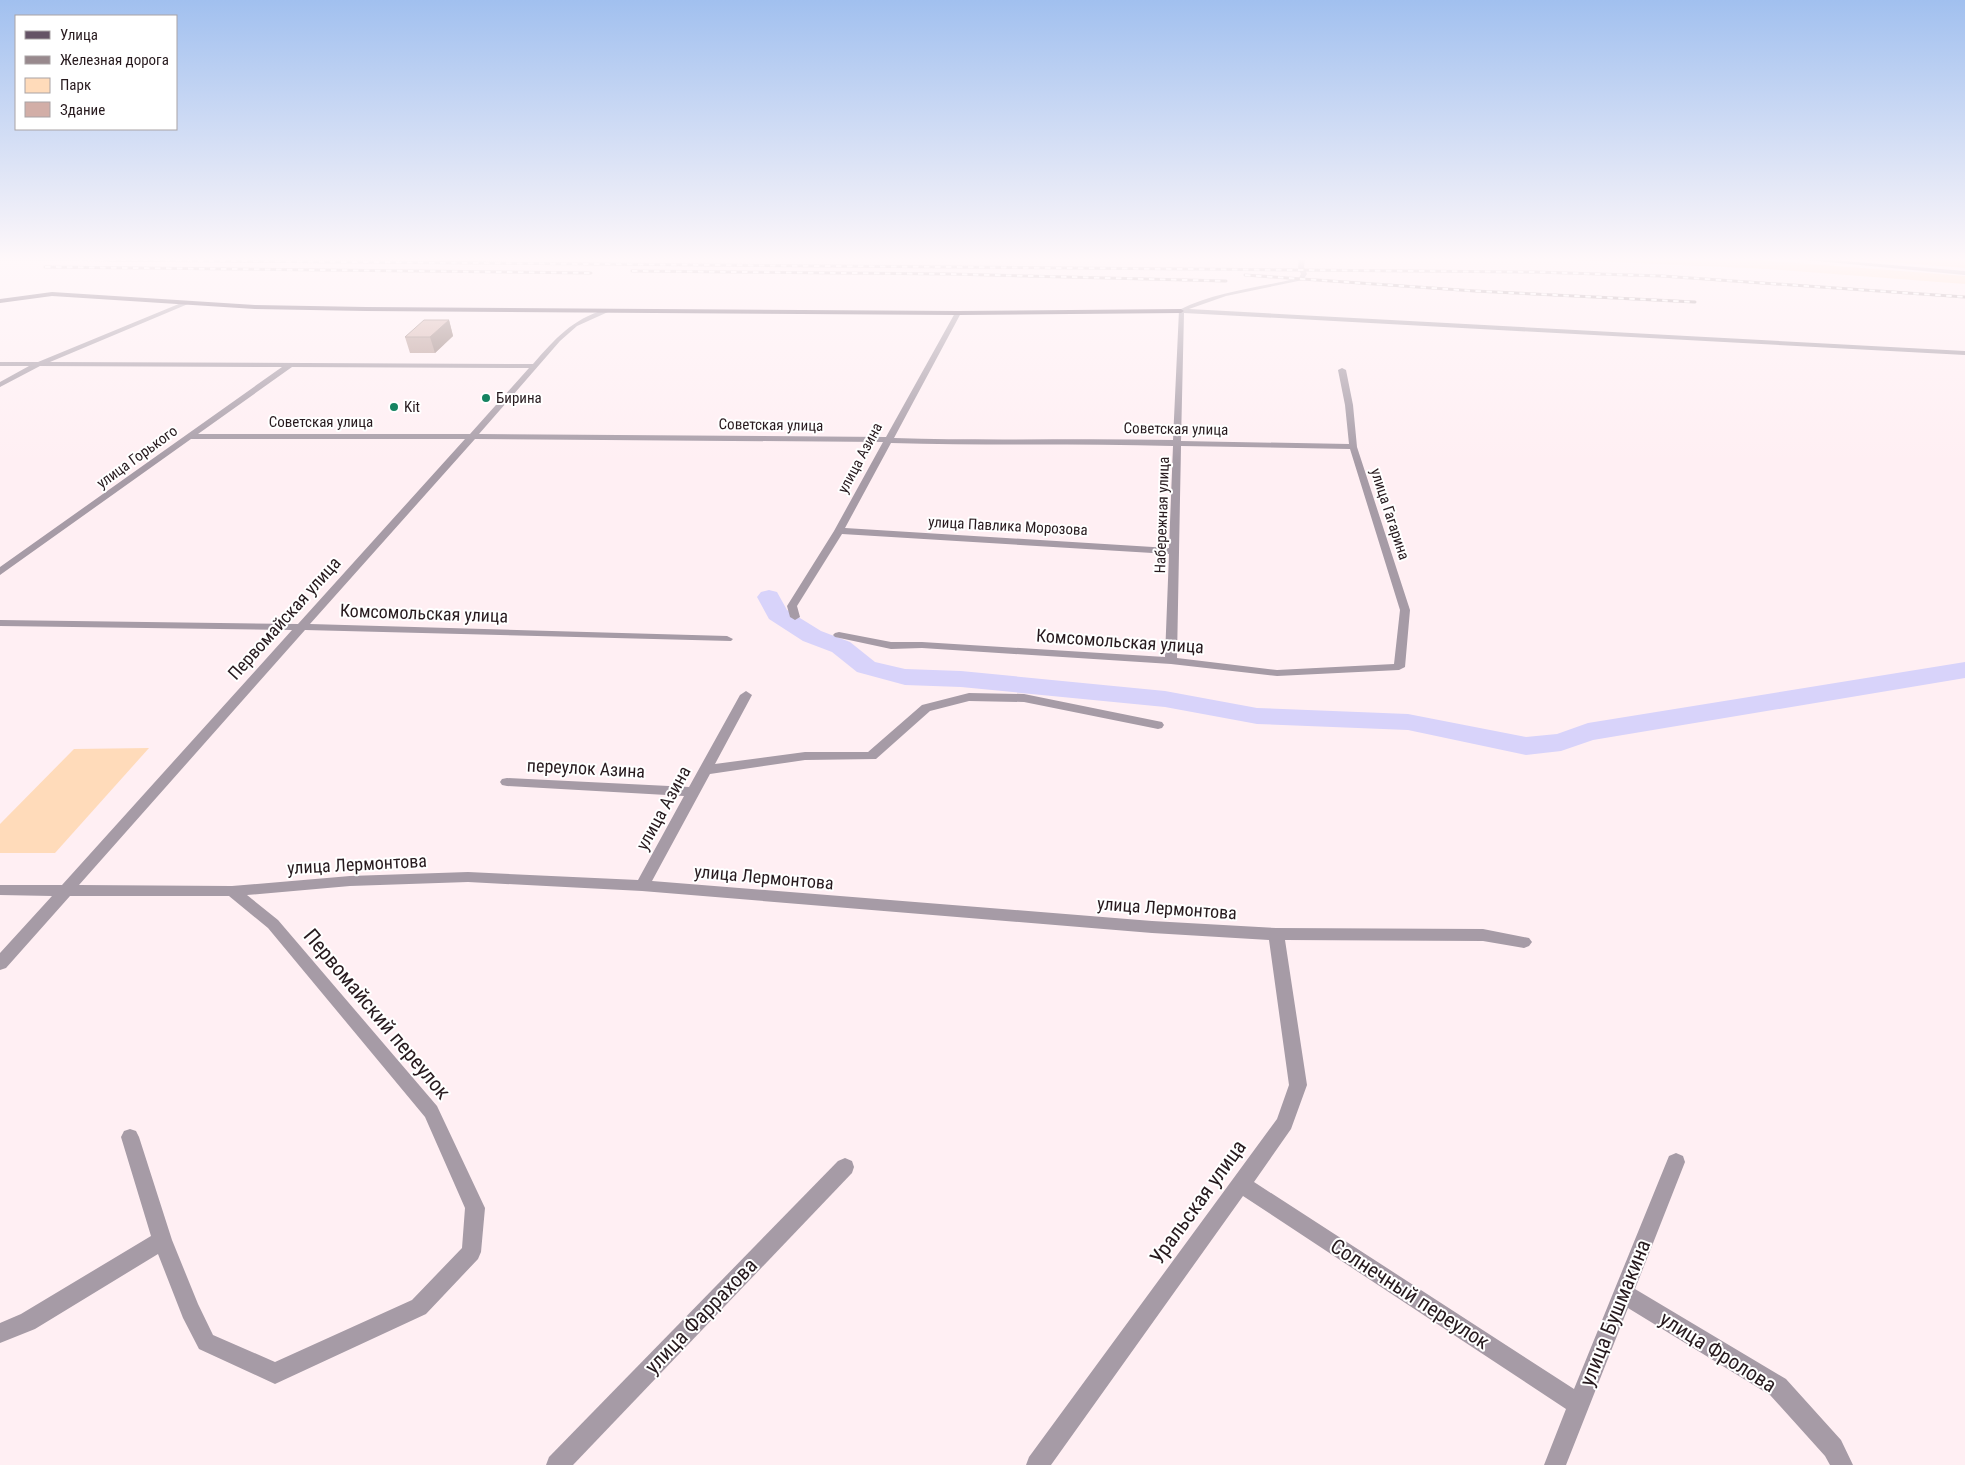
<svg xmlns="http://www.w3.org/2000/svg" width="1965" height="1465" font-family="'Roboto Condensed',sans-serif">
<rect width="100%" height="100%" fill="#ffeff3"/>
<!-- green -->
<g fill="#ffdbba">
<polygon points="1524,258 1694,258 1758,260 1965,276 1965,284 1768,269"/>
<polygon points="1837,258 1965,258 1965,268"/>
<polygon points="149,748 55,853 0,853 0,824 74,749"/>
</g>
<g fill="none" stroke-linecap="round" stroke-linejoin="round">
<!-- river -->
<polygon fill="#d8d3fa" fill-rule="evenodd" points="769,590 777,592 787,610 821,631 850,642 875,662 905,669 961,671 1165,691 1257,708 1408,714 1526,737 1557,734 1588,723 1965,662 1965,678 1593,740 1561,751 1526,755 1408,730 1257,724 1165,707 961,687 905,685 857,672 832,652 803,641 769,619 757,597 761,592"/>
<!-- minor -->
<g fill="#a69ba6" fill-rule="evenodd">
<path d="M1299 258H1305L1304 267 1307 274 1303 280 1226 296 1189 309 1965 351V355L1184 313 1181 441 1349 444 1345 405 1338 370 1342 368 1346 370 1353 405 1357 447 1410 610 1405 667 1399 670 1277 676 1171 664 922 648 891 649 835 637 833 635 835 633 839 632 891 642H922L1165 657 1169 554 842 534 797 606 800 617 795 620 790 617 787 606 834 531 883 442 475 439 310 624 727 636 733 639 731 641 305 630 79 885 232 886 350 876 468 872 638 880 684 796 507 786 502 785 500 782 502 779 507 778 689 787 740 695 746 691 752 695 715 764 805 752H868L922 705 969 693 1024 694 1162 722 1164 725 1162 728 1158 729 1024 702 969 701 930 711 876 759 805 760 710 774 652 881 1152 921 1276 928 1483 929 1529 938 1532 942 1529 946 1524 948 1483 941 1285 940 1307 1085 1291 1129 1254 1182 1574 1389 1669 1156 1676 1153 1683 1156 1685 1162 1635 1289 1786 1379 1841 1440 1853 1465H1830L1825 1456 1770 1395 1628 1308 1566 1465H1544L1566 1409 1243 1196 1051 1465H1026L1029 1457 1277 1119 1289 1085 1269 940 1152 933 642 891 468 882 350 886 247 895 278 920 437 1106 485 1208 481 1252 478 1259 426 1314 275 1384 199 1349 183 1318 158 1254 35 1329 0 1343V1323L21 1314 151 1236 121 1137 124 1131 130 1129 136 1131 139 1137 172 1240 198 1304 213 1335 275 1362 412 1300 462 1248 465 1208 425 1117 268 928 229 896H70L6 968 0 970V953L52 896 0 895V885H62L292 630 0 626V620L298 624 465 439H191L0 575V567L282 367 40 366 0 387V382L29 366H0V362H38L186 301 189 303 188 304 50 362 533 364C556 338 571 320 606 309L609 311 608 312 577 326 560 341 479 434 886 437 955 313 958 311 961 313 894 438C987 441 1080 438 1173 440L1179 310C1217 291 1258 288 1299 278L1301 274 1298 267ZM292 367 529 368 470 434H198ZM891 443C985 446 1079 443 1173 446L1169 548 845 528ZM1181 446 1350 449 1400 610 1394 664 1277 670 1177 658Z"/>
<polygon points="1786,258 1808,258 1965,271 1965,275"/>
<polygon points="845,1158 852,1161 854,1167 852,1173 573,1465 546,1465 549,1457 838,1161"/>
</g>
<!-- major -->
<polygon fill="#655366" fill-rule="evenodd" points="52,292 255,305 366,307 958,311 1181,309 1184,311 1181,313 958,315 366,311 255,309 52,296 0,303 0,299"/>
<defs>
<g id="rail">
<polyline points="0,259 1535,272 1662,276 1965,297"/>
<polyline points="45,267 591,273"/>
<polyline points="632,271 951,274 1226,281"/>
<polyline points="1245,275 1475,291 1695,302"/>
</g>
</defs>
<!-- rail casing -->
<use href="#rail" stroke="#98898d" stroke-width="3"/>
<!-- rail -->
<use href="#rail" stroke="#fff" stroke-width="2" stroke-dasharray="5.5" stroke-linecap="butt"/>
</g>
<!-- wall -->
<polygon fill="#b59690" points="449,320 453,336 435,353 410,353 405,337"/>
<!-- shaded-wall -->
<polygon fill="#937a75" points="449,320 453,336 435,353 430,337"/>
<!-- building -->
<polygon fill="#d2aea7" stroke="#937a75" points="424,320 449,320 430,337 405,337"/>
<!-- sky -->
<linearGradient id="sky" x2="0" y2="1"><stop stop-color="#a1c0ef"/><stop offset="0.56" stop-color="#fff8fa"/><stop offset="1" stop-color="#fff8fa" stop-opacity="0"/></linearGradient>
<rect width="1965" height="463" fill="url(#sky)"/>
<!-- markers -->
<g fill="#168361" stroke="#fff" stroke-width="2">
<circle cx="486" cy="398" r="5"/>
<circle cx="394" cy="407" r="5"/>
</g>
<g text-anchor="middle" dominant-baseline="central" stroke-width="4" stroke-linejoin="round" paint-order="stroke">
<!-- far-poi labels -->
<g font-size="15" fill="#271a1e" stroke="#fff" text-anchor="start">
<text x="496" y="398">Бирина</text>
<text x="404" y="407">Kit</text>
</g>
<!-- far-street labels -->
<g font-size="15" fill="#271a1e" stroke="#fff">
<text x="321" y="422">Советская улица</text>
<text transform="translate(771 425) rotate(1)">Советская улица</text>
<text transform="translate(1176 429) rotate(1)">Советская улица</text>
<text transform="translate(137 457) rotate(-36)">улица Горького</text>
<text transform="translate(860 458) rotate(-62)">улица Азина</text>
<text transform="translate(1390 514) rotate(72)">улица Гагарина</text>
<text transform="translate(1162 515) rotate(-88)">Набережная улица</text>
<text transform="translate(1008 526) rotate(3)">улица Павлика Морозова</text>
</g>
<!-- street labels -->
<g font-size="18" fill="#271a1e" stroke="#fff">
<text transform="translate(424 613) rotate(2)">Комсомольская улица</text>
<text transform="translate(284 618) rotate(-48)">Первомайская улица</text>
<text transform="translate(1120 641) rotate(4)">Комсомольская улица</text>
<text transform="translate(586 768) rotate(3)">переулок Азина</text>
<text transform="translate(663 808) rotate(-61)">улица Азина</text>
<text transform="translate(357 864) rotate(-3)">улица Лермонтова</text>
<text transform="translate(764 877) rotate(5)">улица Лермонтова</text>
<text transform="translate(1167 908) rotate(4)">улица Лермонтова</text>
</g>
<!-- near-street labels -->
<g font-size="21" fill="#271a1e" stroke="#fff">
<text transform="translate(377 1014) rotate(50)">Первомайский переулок</text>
<text transform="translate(1198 1202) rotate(-54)">Уральская улица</text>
<text transform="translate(1410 1294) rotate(33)">Солнечный переулок</text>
<text transform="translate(1615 1313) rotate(-68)">улица Бушмакина</text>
<text transform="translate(701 1316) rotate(-46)">улица Фаррахова</text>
<text transform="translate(1718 1352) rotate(32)">улица Фролова</text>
</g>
</g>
<!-- legend -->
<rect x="15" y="15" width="162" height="115" fill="#ffffff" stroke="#a9a3a5"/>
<rect x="25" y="31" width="25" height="8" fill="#655366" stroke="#a9a3a5"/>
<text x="60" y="40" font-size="15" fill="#271a1e">Улица</text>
<rect x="25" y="56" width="25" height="8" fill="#98898d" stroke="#a9a3a5"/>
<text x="60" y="65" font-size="15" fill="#271a1e">Железная дорога</text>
<rect x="25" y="78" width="25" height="15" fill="#ffdbba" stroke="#a9a3a5"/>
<text x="60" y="90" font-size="15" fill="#271a1e">Парк</text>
<rect x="25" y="102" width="25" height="15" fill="#d2aea7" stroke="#a9a3a5"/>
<text x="60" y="115" font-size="15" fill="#271a1e">Здание</text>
</svg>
